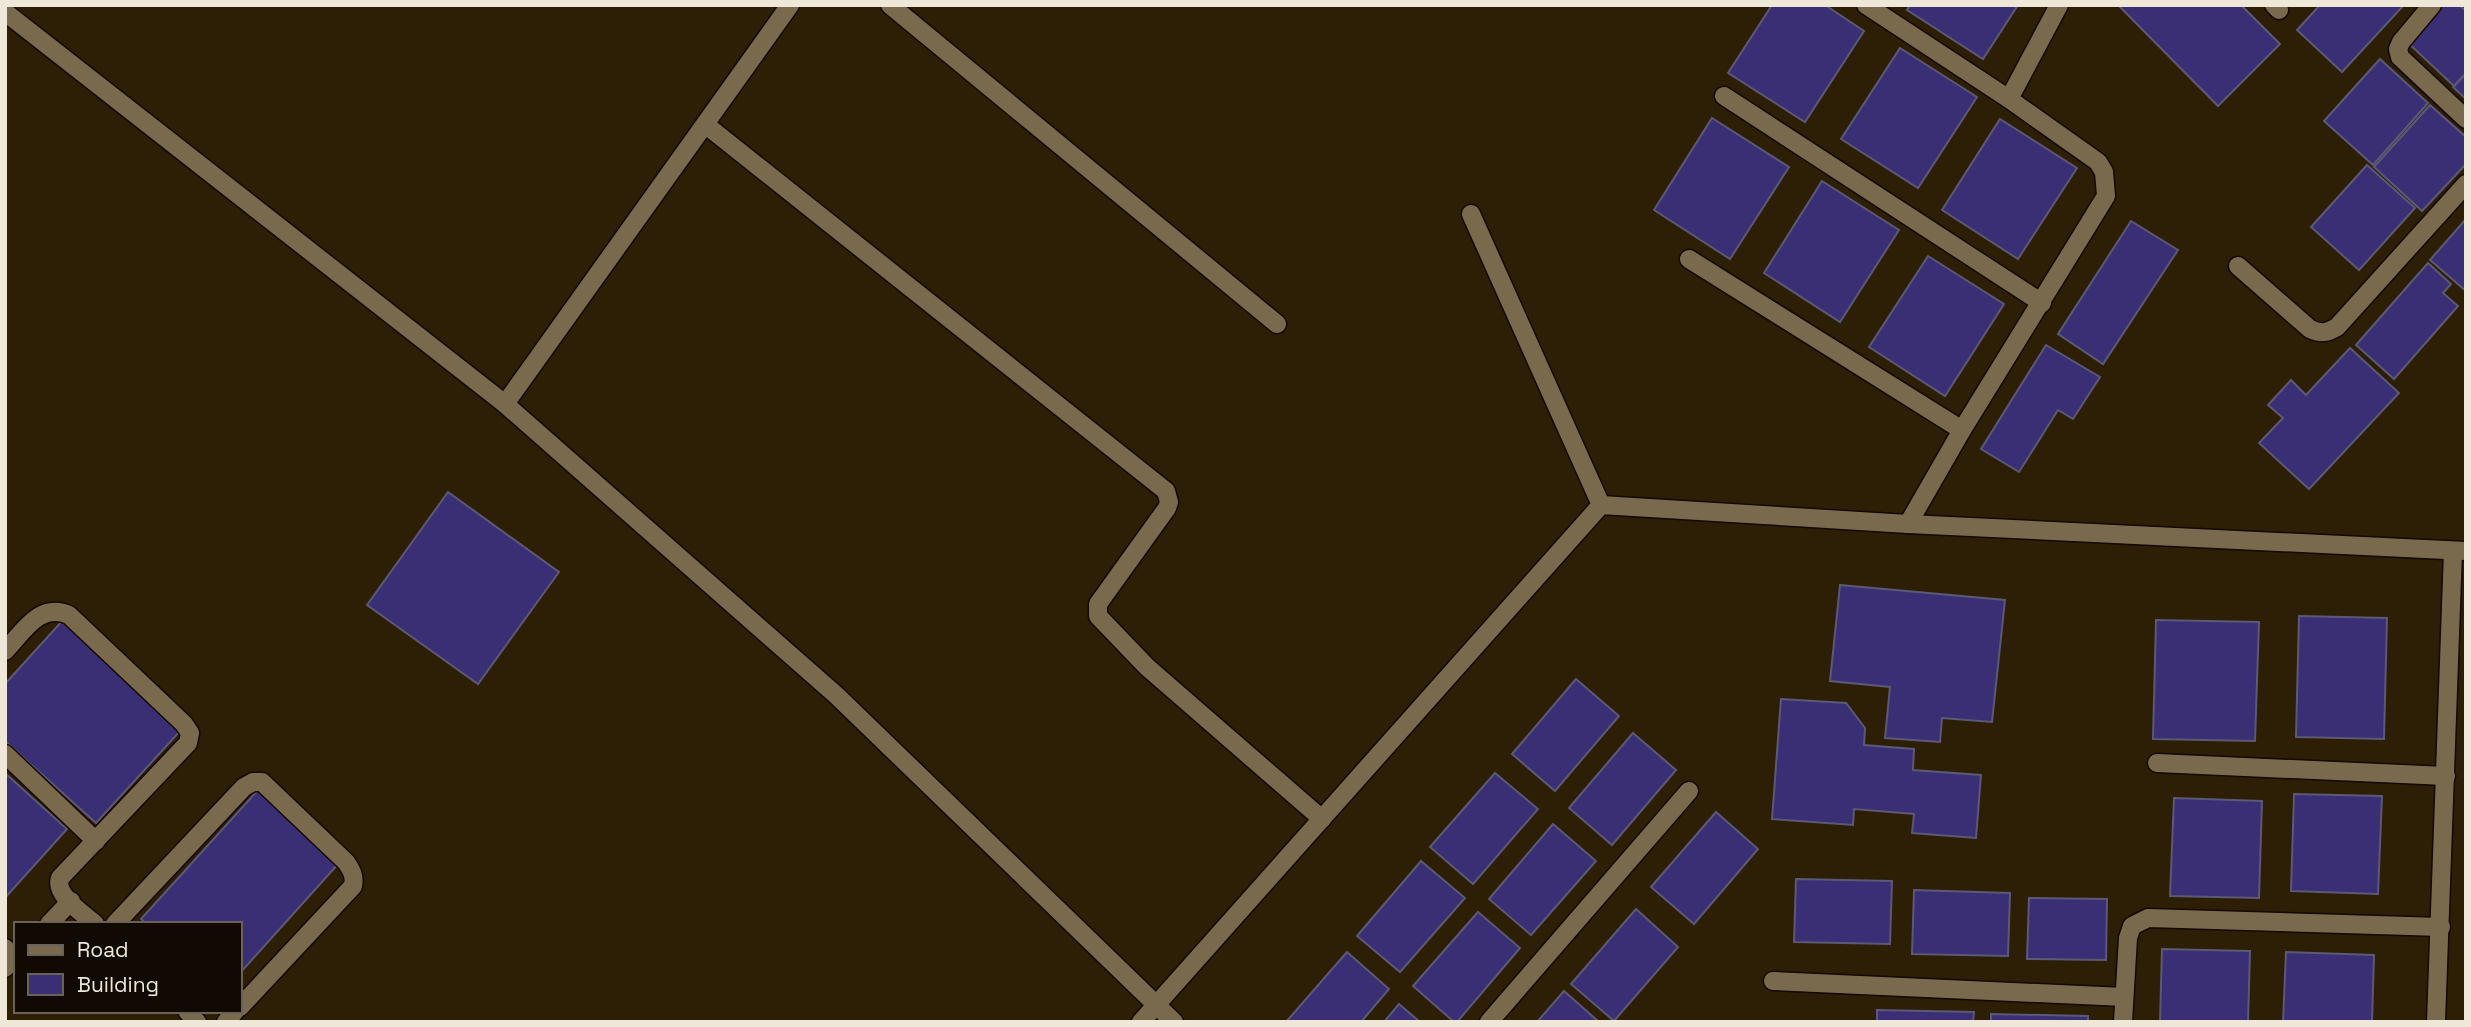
<svg xmlns="http://www.w3.org/2000/svg" width="2471" height="1027" font-family="'Space Grotesk',sans-serif">
<rect width="100%" height="100%" fill="#2c1f05"/>
<!-- building -->
<g fill="#3a2f74" stroke="#5b5975" stroke-width="2">
<polygon points="1772,5 1825,5 1864,31 1805,122 1728,73"/>
<polygon points="1910,5 2018,5 1983,59 1907,10"/>
<polygon points="2118,5 2241,5 2280,44 2218,106"/>
<polygon points="2320,5 2404,5 2342,72 2297,30"/>
<polygon points="2437,5 2459,5 2466,11 2466,73 2454,86 2405,40"/>
<polygon points="1900,48 1977,97 1918,188 1841,139"/>
<polygon points="2380,59 2428,103 2373,165 2324,121"/>
<polygon points="2466,74 2466,99 2453,87"/>
<polygon points="2430,105 2466,137 2466,164 2422,211 2374,167"/>
<polygon points="1712,118 1789,167 1730,259 1654,210"/>
<polygon points="2000,119 2077,168 2018,259 1942,210"/>
<polygon points="2367,165 2415,208 2359,270 2311,227"/>
<polygon points="1822,181 1899,230 1840,322 1764,273"/>
<polygon points="2466,219 2466,291 2430,260"/>
<polygon points="2131,221 2178,250 2103,364 2058,334"/>
<polygon points="1928,256 2004,304 1945,396 1869,347"/>
<polygon points="2428,263 2451,284 2443,293 2458,306 2394,379 2356,345"/>
<polygon points="2046,345 2100,377 2073,419 2058,410 2019,472 1981,449"/>
<polygon points="2350,348 2399,393 2309,489 2259,443 2283,418 2268,405 2291,380 2306,395"/>
<polygon points="448,492 559,572 478,684 367,605"/>
<polygon points="1840,585 2005,600 1992,722 1942,718 1940,742 1885,738 1890,687 1830,681"/>
<polygon points="2299,616 2387,618 2384,739 2296,737"/>
<polygon points="63,620 181,730 96,823 5,741 5,684"/>
<polygon points="2156,620 2259,622 2255,741 2153,739"/>
<polygon points="1576,679 1619,716 1555,791 1512,754"/>
<polygon points="1781,699 1846,703 1865,728 1864,745 1914,749 1913,770 1981,775 1976,838 1912,833 1914,814 1854,809 1853,825 1772,819"/>
<polygon points="1633,733 1676,770 1612,845 1569,808"/>
<polygon points="5,773 67,829 5,898"/>
<polygon points="1495,773 1538,809 1473,884 1430,847"/>
<polygon points="258,790 339,863 240,973 240,924 146,924 141,919"/>
<polygon points="2294,794 2382,796 2378,894 2291,891"/>
<polygon points="2174,798 2262,801 2259,898 2170,896"/>
<polygon points="1716,812 1758,849 1694,924 1651,887"/>
<polygon points="1553,824 1596,861 1531,935 1489,899"/>
<polygon points="1421,861 1465,898 1400,972 1357,936"/>
<polygon points="1796,879 1892,881 1890,944 1794,942"/>
<polygon points="1914,890 2010,893 2008,956 1912,954"/>
<polygon points="2029,898 2107,899 2106,960 2027,959"/>
<polygon points="1636,909 1678,947 1614,1021 1571,984"/>
<polygon points="1478,912 1520,948 1457,1022 1454,1022 1413,986"/>
<polygon points="2162,949 2250,951 2248,1022 2160,1022"/>
<polygon points="1347,952 1389,989 1361,1022 1286,1022"/>
<polygon points="2286,952 2374,955 2372,1022 2283,1022"/>
<polygon points="1564,991 1599,1022 1537,1022"/>
<polygon points="1399,1004 1420,1022 1384,1022"/>
<polygon points="1877,1010 1974,1012 1973,1022 1877,1022"/>
<polygon points="1991,1014 2088,1016 2088,1022 1991,1022"/>
</g>
<g fill="none" stroke-linecap="round" stroke-linejoin="round">
<defs>
<polyline id="service" points="1471,214 1601,505"/>
<g id="minor">
<polyline points="890,5 1277,324"/>
<polyline points="1866,5 2009,99"/>
<polyline points="2274,5 2279,10"/>
<polyline points="2432,5 2401,42 2398,49 2400,57 2466,119"/>
<polyline points="5,12 505,404 836,695 1174,1022"/>
<polyline points="1724,96 2042,303"/>
<polyline points="706,125 1166,491 1169,502 1167,508 1098,604 1098,616 1147,667 1322,819"/>
<polyline points="1689,259 1962,430"/>
<path d="M2238 266 2310 329C2321 334 2327 333 2337 327L2466 184"/>
<polyline points="505,404 790,5"/>
<polyline points="1908,524 1962,430 2106,196 2104,172 2098,162 2009,99 2059,5"/>
<path d="M5 651C24 631 40 602 69 615L184 724 190 733 188 743 60 878C54 895 83 913 95 924"/>
<polyline points="5,754 96,841"/>
<polyline points="2157,763 2446,776"/>
<polyline points="49,924 71,901"/>
<path d="M115 924 244 787 253 782H262L346 862C352 871 355 876 353 886L240 1007"/>
<polyline points="5,948 15,958 5,968"/>
<polyline points="1773,981 2124,997"/>
<polyline points="187,1011 197,1022"/>
<polyline points="226,1022 235,1011"/>
<polyline points="1141,1022 1601,505 1908,524 2466,551"/>
<polyline points="1489,1022 1689,791"/>
<polyline points="2123,1022 2128,938 2132,926 2148,918 2441,927"/>
<polyline points="2436,1022 2453,551"/>
</g>
</defs>
<!-- service casing -->
<use href="#service" stroke="#140800" stroke-width="21"/>
<!-- minor casing -->
<use href="#minor" stroke="#140800" stroke-width="21"/>
<!-- service -->
<use href="#service" stroke="#796a4e" stroke-width="18"/>
<!-- minor -->
<use href="#minor" stroke="#796a4e" stroke-width="18"/>
</g>
<!-- border -->
<rect width="2471" height="1027" fill="none" stroke="#efe7d8" stroke-width="14"/>
<!-- legend -->
<rect x="14" y="922" width="228" height="91" fill="#100a02" stroke="#696258" stroke-width="2"/>
<rect x="28" y="945" width="35" height="10" fill="#796a4e" stroke="#696258" stroke-width="2"/>
<text x="77" y="957" font-size="21" fill="#efe7d8">Road</text>
<rect x="28" y="974" width="35" height="21" fill="#3a2f74" stroke="#696258" stroke-width="2"/>
<text x="77" y="992" font-size="21" fill="#efe7d8">Building</text>
</svg>
